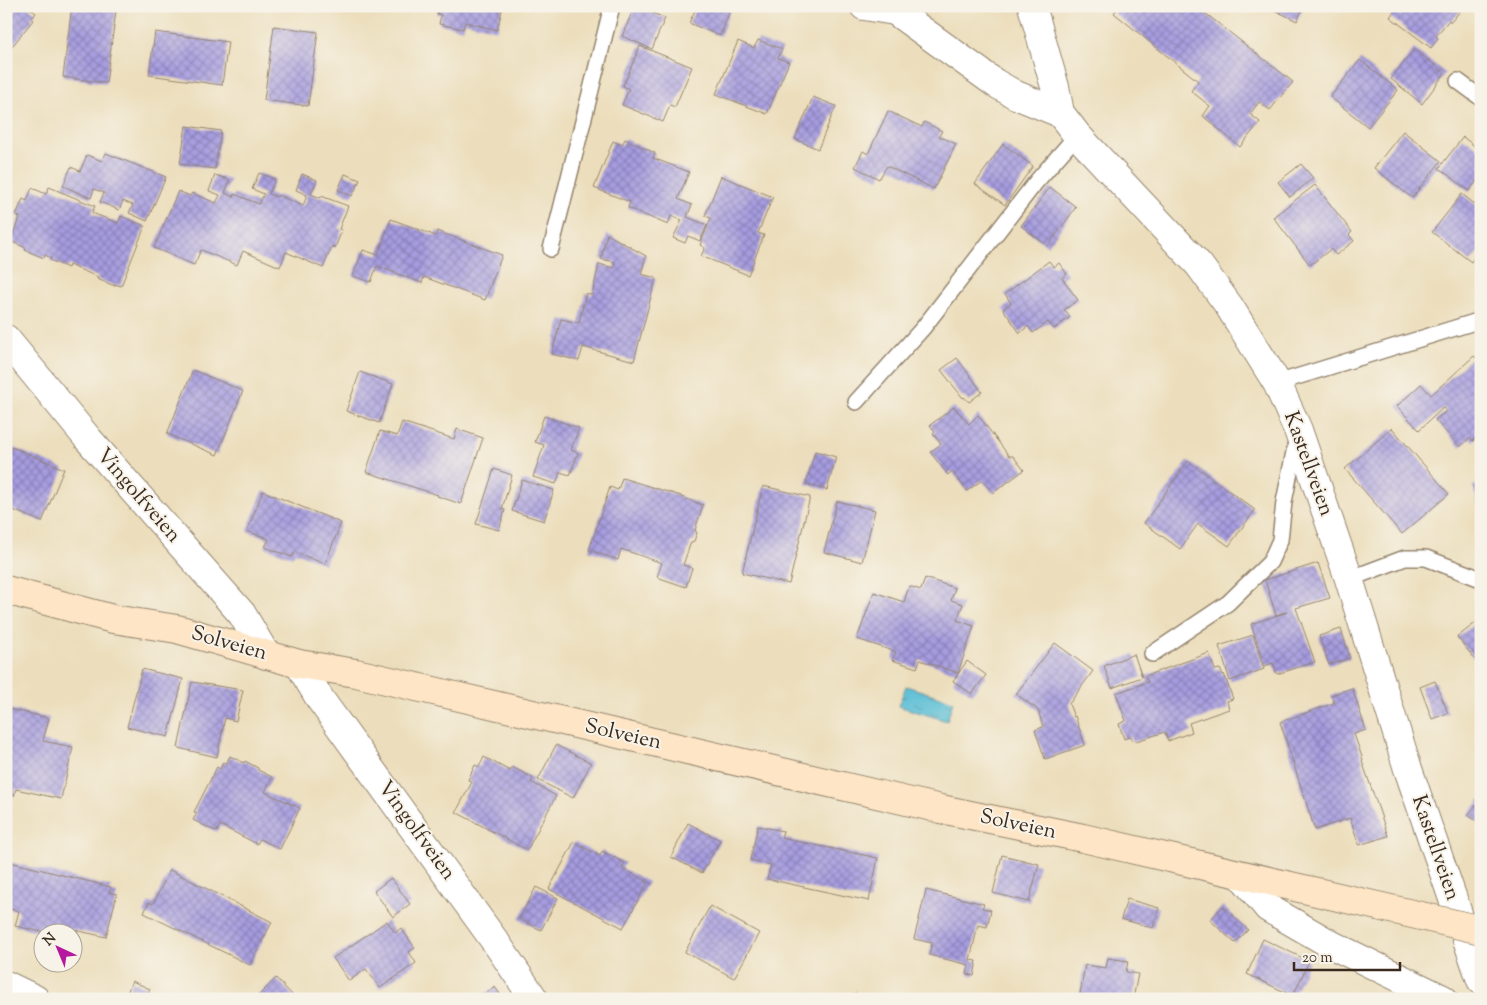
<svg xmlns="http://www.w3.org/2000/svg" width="1487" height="1005" font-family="'Sorts Mill Goudy',serif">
<defs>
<pattern id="water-ripples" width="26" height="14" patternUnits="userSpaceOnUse" patternTransform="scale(1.25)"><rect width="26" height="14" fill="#58bed5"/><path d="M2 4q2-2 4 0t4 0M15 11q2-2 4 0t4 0" fill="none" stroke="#4a9bac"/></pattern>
<pattern id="building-cross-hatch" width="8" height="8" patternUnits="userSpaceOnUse" patternTransform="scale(1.25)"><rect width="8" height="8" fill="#a69ce0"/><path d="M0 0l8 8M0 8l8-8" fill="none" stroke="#887fb5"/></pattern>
</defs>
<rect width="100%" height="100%" fill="#f7f3e8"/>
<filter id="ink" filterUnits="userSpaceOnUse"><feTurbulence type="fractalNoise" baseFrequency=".02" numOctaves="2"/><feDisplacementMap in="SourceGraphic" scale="10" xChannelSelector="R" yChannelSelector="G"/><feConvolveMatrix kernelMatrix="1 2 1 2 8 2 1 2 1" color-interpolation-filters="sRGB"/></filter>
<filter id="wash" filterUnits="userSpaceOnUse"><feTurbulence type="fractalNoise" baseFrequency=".0096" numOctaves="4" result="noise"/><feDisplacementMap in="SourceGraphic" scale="20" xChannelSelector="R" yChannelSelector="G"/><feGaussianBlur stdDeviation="1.12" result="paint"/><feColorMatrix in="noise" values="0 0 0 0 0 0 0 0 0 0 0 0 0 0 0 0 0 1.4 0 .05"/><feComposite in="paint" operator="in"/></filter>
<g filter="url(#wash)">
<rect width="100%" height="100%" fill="#ecdebc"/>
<!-- water -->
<polygon fill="url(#water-ripples)" stroke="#4a747a" points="906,686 953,701 947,721 898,706"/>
<g id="blocks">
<!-- building -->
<g fill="url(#building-cross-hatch)">
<polygon points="6,6 27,6 36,13 31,19 33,20 6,54"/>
<polygon points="72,6 116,11 106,83 63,77"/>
<polygon points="439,6 503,6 497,30 465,22 463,29 439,24 441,15 437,14"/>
<polygon points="635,6 665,18 652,49 622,36"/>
<polygon points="697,6 732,6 720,36 689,23"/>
<polygon points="1119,6 1196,6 1293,82 1270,110 1259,102 1250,114 1260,122 1240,147 1203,116 1210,106 1191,91 1198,81 1114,13"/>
<polygon points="1266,6 1304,6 1297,21"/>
<polygon points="1398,6 1456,6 1461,10 1451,22 1449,20 1436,36 1438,38 1431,48 1390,17"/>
<polygon points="274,26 318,32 308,106 264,100"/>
<polygon points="155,32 228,42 222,85 149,75"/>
<polygon points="758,40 782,49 778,58 789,62 767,114 716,94 738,41 754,48"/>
<polygon points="640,46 692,67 675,107 670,105 663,122 622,105 629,89 623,86"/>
<polygon points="1414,49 1445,73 1422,104 1391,79"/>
<polygon points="1360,60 1398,90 1368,127 1330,97"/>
<polygon points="813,97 836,106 818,149 795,139"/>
<polygon points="888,111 922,127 924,122 942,131 939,136 956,144 934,189 887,166 879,179 855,167 863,151 868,154"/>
<polygon points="186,126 221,131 215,169 180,164"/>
<polygon points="1403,131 1441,161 1412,198 1374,168"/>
<polygon points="1463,137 1481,151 1481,176 1469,191 1439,168"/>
<polygon points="625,139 655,153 653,158 689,172 678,199 692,205 687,217 707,225 700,241 688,236 685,243 673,238 682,220 671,216 668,225 628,208 630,202 594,188 613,141 622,145"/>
<polygon points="1003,144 1033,166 1005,205 975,184"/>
<polygon points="106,153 166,177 147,221 129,213 133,205 123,201 119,210 100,202 104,193 94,189 91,198 63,186 71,167 80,171 87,155 102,161"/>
<polygon points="1301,164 1313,178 1290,197 1278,182"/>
<polygon points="259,173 275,179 269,194 277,197 278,195 303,206 307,195 296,190 302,174 317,180 311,194 321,198 321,196 348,206 339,229 342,230 335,248 332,246 323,268 286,252 280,267 243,251 237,265 201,250 194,265 154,248 178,191 190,196 192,193 216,203 220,195 209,191 215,175 230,180 225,193 233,197 234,194 259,204 264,194 252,189"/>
<polygon points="345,174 360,180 352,196 338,190"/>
<polygon points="721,176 773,197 758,233 764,235 748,275 701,256 705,248 700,245 711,218 705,216"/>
<polygon points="1315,185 1352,232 1349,235 1354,241 1336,255 1331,249 1310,265 1273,217"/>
<polygon points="49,187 95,206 92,213 118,223 121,216 145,226 121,286 115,284 115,286 97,279 98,277 69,265 68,268 50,260 51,258 45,255 44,258 25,250 26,248 10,241 20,217 16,215 23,199 27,201 32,188 46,194"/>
<polygon points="1050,187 1076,207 1048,246 1021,226"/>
<polygon points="1462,194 1481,209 1481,249 1471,262 1432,232"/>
<polygon points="391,219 436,236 437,231 502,255 485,300 424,277 422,283 377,266 371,282 353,276 363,250 378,255"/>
<polygon points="607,234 646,256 641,274 656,278 634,361 583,347 579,361 552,354 561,319 579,323 586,293 592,295 599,264 614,268 615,262 601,259"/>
<polygon points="1049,261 1054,267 1059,263 1067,274 1062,278 1078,300 1064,310 1070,317 1054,329 1048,322 1033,333 1028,326 1020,333 1003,309 1011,303 1005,294"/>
<polygon points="1481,352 1481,362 1476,356"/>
<polygon points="1474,356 1481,363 1481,433 1473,441 1470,438 1460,447 1435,420 1446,411 1443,408 1419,430 1397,406 1421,384 1431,395"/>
<polygon points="957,358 982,392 969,402 964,397 963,398 941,370"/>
<polygon points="193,370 243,391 217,455 167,434"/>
<polygon points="360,372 393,384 379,423 346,411"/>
<polygon points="954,407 969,424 978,415 1009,456 1013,456 1024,470 993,493 982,480 967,491 952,471 948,475 930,452 941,444 933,434 935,432 930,425"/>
<polygon points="544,416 579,428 571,450 578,453 570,475 560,472 556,484 533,477 544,445 535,442"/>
<polygon points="402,422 454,439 457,429 483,438 461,504 437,496 438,495 366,472 380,431 397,436"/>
<polygon points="1392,428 1449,494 1402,534 1345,469"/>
<polygon points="12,447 64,469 42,522 6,507 6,460"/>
<polygon points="815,451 836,457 827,490 806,484"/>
<polygon points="1188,461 1255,510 1229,546 1198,524 1180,549 1144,523"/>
<polygon points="494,469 512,475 502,509 505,510 499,530 476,524"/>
<polygon points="622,478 681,496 681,497 703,505 695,530 697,533 694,541 691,542 683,565 692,568 686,587 657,577 662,563 621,549 618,560 589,550 610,487 618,490"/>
<polygon points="522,480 554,490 544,521 512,511"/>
<polygon points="1481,483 1481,511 1480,511 1473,486"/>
<polygon points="763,486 810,497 789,584 742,573"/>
<polygon points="263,491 341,523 325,564 295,552 292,557 265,547 269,539 247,531"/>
<polygon points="837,501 875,510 862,562 824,552"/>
<polygon points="1318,563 1330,598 1296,608 1315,662 1277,674 1273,663 1265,666 1251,624 1287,612 1276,615 1265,580"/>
<polygon points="925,578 955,588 951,600 963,604 957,620 974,626 958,673 920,660 917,668 892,660 896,652 857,639 874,592 904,602 909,586 921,590"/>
<polygon points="1481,619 1481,667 1457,637"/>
<polygon points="1341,629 1350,658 1329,665 1319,636"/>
<polygon points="1253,635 1264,669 1230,681 1219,646"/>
<polygon points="1055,643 1093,671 1069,704 1074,717 1075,716 1085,745 1045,759 1035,730 1043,727 1038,710 1016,694"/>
<polygon points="1209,653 1215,670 1220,669 1223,675 1224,674 1233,699 1227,701 1229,709 1189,723 1192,732 1168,741 1165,732 1133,742 1131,736 1124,739 1119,724 1126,721 1116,693 1148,682 1145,676"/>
<polygon points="1134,654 1142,677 1112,688 1104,666"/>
<polygon points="967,661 986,675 972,694 953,681"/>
<polygon points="142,669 183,679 168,737 127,727"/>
<polygon points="1435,681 1448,713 1432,719 1420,687"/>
<polygon points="192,682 243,690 236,721 225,718 217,757 178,748"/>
<polygon points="1352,688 1366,730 1354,734 1363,760 1362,761 1388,836 1359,845 1350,818 1315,830 1280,722 1334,703 1331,695"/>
<polygon points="9,709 49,718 43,741 73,747 61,799 16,789 14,796 6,794 6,719"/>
<polygon points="556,745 591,763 573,798 538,780"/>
<polygon points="230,756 244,763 245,761 258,768 258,770 272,777 265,792 300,808 280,849 260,839 257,844 220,825 217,832 193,820 197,813 194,812 217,767 220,769 223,762 226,764"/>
<polygon points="484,757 510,771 512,767 533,778 531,782 556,796 527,850 456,812 472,782 468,780 475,765 479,767"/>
<polygon points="1481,799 1481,824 1468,815"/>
<polygon points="688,823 720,840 702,873 671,857"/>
<polygon points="758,826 783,831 781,838 878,858 869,901 767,879 771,865 750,860"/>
<polygon points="574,842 600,856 602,851 625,863 622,868 648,882 623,928 549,889"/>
<polygon points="1002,855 1039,864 1029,902 993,893"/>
<polygon points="6,861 111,887 109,892 117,894 106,937 61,927 60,932 42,932 15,926 19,911 6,908"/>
<polygon points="170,870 272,922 250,965 144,913 149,902 153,904"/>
<polygon points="391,878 410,904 393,917 374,891"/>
<polygon points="536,887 558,898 541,930 519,919"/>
<polygon points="926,890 984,904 982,908 991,910 987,927 978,925 970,960 977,961 974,976 967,974 969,965 929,955 932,943 914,939"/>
<polygon points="1127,899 1159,908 1153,928 1121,919"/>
<polygon points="710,906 759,933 734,978 685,952"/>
<polygon points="1223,906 1248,930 1235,943 1210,920"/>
<polygon points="387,921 395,933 401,928 415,948 409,952 416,963 380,988 366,969 349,981 333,958"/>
<polygon points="1263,939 1309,961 1293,996 1247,974"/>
<polygon points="1108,958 1128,961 1126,972 1138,974 1133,999 1079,999 1085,965 1106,968"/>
<polygon points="276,978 296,999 255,999"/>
<polygon points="132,981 150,989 145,999 125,998"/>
<polygon points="495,987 503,999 477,999"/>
<polygon points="855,993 866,999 852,999"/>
</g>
</g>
</g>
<g filter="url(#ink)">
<use href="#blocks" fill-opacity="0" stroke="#94846d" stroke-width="1"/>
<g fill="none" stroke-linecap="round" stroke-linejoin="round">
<defs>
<g id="lane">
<polyline points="1458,81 1481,98"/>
<polyline points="551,249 612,6"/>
<polyline points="1277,383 1481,320"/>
<polyline points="856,402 923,328 1036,182 1077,135"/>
<polyline points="1349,579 1405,558 1426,558 1481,579"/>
<polyline points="1152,654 1228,603 1270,562 1280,540 1284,502 1297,437"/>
</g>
<g id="street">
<polyline points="864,6 895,11 995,83 1016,95 1060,113"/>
<polyline points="1032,6 1055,87 1060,113 1077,135 1199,265 1229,306 1277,383 1298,430 1349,579 1408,769 1481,980"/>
<polyline points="6,339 89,440 242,614 266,655"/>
<polyline points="299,664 320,699 497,944 534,999"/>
<polyline points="1242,876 1268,908 1332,945 1443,999"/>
<polyline points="6,985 35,999"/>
</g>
<polyline id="secondary" points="6,590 113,619 177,629 299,664 356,673 941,809 1083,838 1421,916"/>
</defs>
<!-- lane casing -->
<use href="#lane" stroke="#94846d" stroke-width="18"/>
<!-- street casing -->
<use href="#street" stroke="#94846d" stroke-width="30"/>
<!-- secondary casing -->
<use href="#secondary" stroke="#94846d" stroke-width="30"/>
<!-- lane -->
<use href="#lane" stroke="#fff" stroke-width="15"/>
<!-- street -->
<use href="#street" stroke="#fff" stroke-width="28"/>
<!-- secondary -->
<use href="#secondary" stroke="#fde5c5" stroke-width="28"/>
<defs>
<polyline id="secondary-bridge" points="1421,916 1481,930"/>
</defs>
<!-- secondary-bridge casing -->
<use href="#secondary-bridge" stroke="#94846d" stroke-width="30" stroke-linecap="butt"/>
<!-- secondary-bridge -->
<use href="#secondary-bridge" stroke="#fde5c5" stroke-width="28"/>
</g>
</g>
<g text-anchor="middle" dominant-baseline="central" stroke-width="4" stroke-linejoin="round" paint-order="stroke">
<!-- street labels -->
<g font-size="21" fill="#3b2a1e" stroke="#f7f3e8">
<text transform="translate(1308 464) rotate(70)">Kastellveien</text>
<text transform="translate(138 496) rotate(49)">Vingolfveien</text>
<text transform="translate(229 644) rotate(16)">Solveien</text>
<text transform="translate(623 735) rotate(13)">Solveien</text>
<text transform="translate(1018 825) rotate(12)">Solveien</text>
<text transform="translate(416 831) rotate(54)">Vingolfveien</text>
<text transform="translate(1435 848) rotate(71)">Kastellveien</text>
</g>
</g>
<!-- margin -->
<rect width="1487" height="1005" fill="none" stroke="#f7f3e8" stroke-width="25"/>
<!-- north arrow -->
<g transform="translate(58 948) rotate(316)"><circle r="24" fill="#f7f3e8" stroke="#aca397"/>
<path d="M0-4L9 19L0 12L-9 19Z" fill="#b5179e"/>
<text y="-8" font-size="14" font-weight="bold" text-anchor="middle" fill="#3b2a1e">N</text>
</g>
<!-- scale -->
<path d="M1294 962v8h106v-8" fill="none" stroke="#3b2a1e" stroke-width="2.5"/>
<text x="1302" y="962" font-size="15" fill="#3b2a1e" stroke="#f7f3e8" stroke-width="4" paint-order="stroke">20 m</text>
</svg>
